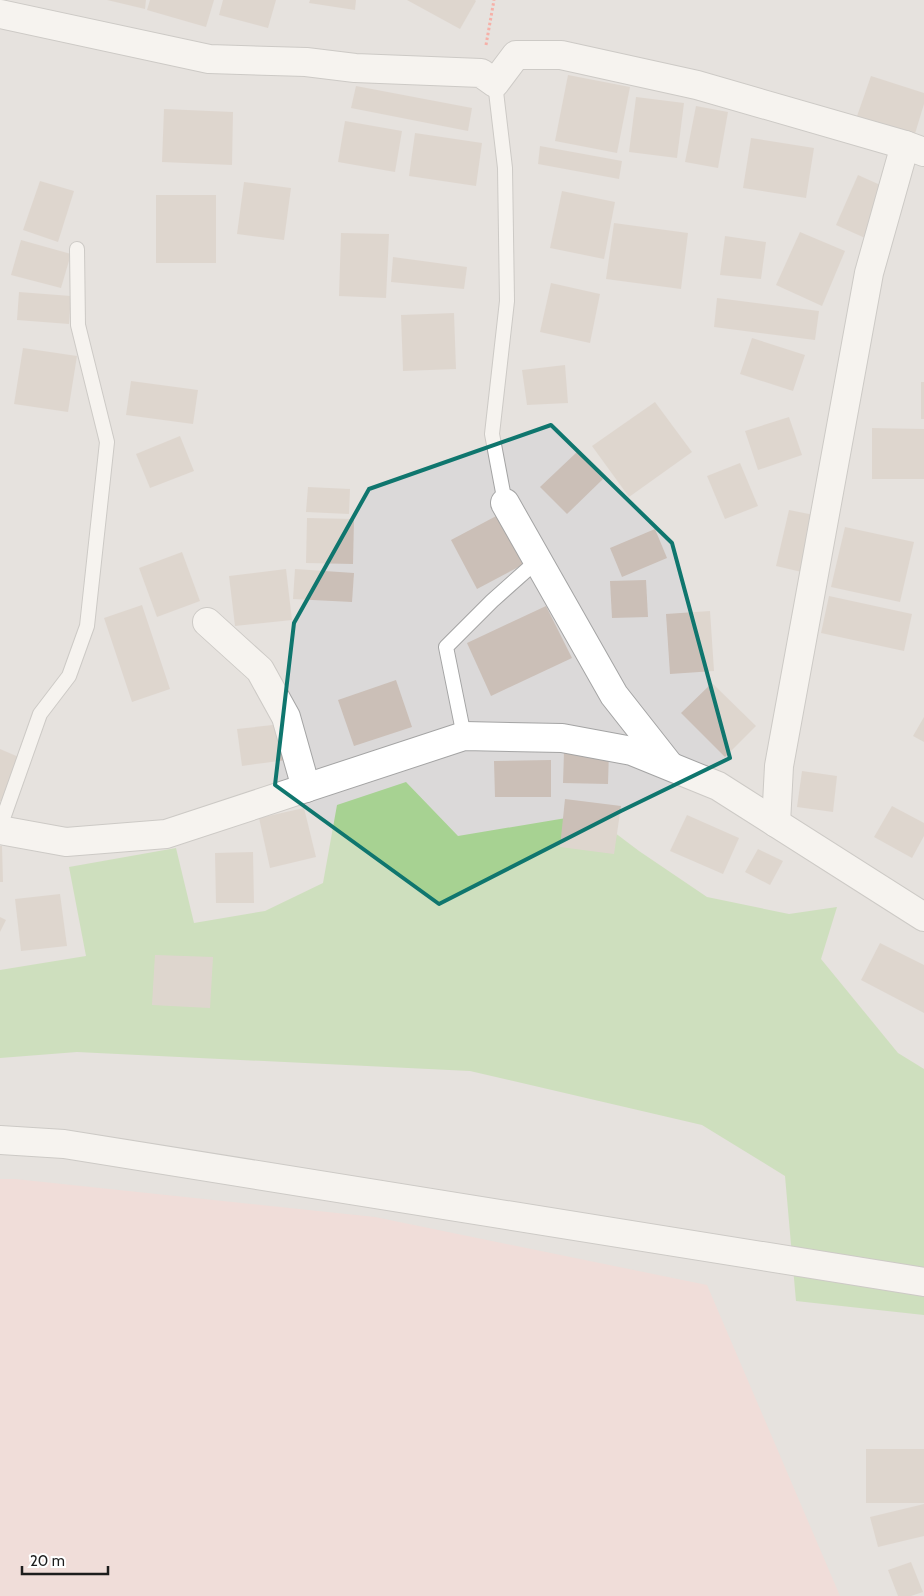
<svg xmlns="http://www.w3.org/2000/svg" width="924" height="1596" font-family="Cabin,sans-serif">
<rect width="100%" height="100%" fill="#efeae1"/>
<!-- residential -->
<rect fill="#dbd9d9" x="0" y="0" width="924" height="1596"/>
<!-- commercial -->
<polygon fill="#f2cfce" points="0,1179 15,1179 375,1217 707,1285 840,1596 0,1596"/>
<!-- forest -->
<polygon fill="#a7d292" points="406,782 458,836 590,814 639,851 707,897 789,914 837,907 821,959 898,1053 924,1069 924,1315 796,1301 785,1176 702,1125 470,1071 77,1052 0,1058 0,970 86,956 69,867 176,848 194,923 265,911 323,883 337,805"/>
<!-- building -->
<g fill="#cbbfb7">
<polygon points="107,0 146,0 145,9"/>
<polygon points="150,0 214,0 206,27 147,10"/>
<polygon points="223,0 276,0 268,28 219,15"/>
<polygon points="310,0 356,0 355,10 309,3"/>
<polygon points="407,0 475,0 476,1 460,29"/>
<polygon points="568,75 630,87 617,153 555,141"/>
<polygon points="871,76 924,93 924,104 914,137 856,119"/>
<polygon points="356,86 472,108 468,131 351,108"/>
<polygon points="636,97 684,103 677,158 629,152"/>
<polygon points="696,106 728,112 718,168 685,162"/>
<polygon points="164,109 233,112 232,165 162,162"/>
<polygon points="345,121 402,131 395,172 338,162"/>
<polygon points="415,133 482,143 476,186 409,176"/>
<polygon points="751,138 814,148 806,198 743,188"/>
<polygon points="540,146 622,161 619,179 538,164"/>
<polygon points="858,175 887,188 865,238 836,225"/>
<polygon points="40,181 74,191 58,242 23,230"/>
<polygon points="244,182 291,188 284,240 237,234"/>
<polygon points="562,191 615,202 604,259 550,248"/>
<rect x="156" y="195" width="60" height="68"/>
<polygon points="614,223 688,233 681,289 606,279"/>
<polygon points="800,232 845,251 822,306 776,285"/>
<polygon points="341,233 389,234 386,298 339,296"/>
<polygon points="725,236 766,242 761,279 720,275"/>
<polygon points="21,240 71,254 61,288 11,275"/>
<polygon points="393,257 467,267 464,289 391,282"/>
<polygon points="551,283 600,294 590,343 540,332"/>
<polygon points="19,292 71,296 69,324 17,320"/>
<polygon points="717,298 819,311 815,340 714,327"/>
<polygon points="454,313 456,369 403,371 401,315"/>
<polygon points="752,338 805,355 793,391 740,374"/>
<polygon points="23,348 77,356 68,412 14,404"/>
<polygon points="565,365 568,403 527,405 522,370"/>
<polygon points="131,381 198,390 193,424 126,415"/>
<rect x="921" y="382" width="3" height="37"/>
<polygon points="655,402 692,452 629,497 592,446"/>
<polygon points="789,417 802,455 758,470 745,431"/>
<polygon points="872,428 924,429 924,479 872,479"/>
<polygon points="180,436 194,471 150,488 136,454"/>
<polygon points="577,452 603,479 567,514 540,487"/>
<polygon points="740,463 758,506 725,519 707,476"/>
<polygon points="308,487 350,489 349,514 306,512"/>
<polygon points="789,510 819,516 806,573 776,566"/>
<polygon points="500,514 526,563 477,589 451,540"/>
<polygon points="307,518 354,519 353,564 306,563"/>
<polygon points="845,527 914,542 900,602 831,587"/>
<polygon points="655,529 667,558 622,577 610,548"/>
<polygon points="182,552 200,601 157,617 139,568"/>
<polygon points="286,569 292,620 235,626 229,576"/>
<polygon points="295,569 354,573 352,602 293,599"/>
<polygon points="646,580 648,617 612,618 610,581"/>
<polygon points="829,596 912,614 904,651 821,633"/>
<polygon points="142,605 170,689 132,702 104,618"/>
<polygon points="546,606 572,658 491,696 467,643"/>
<polygon points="710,611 714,671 670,674 666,614"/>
<polygon points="396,680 412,727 354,746 338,700"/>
<polygon points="712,683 756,726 725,757 681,713"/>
<polygon points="924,717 924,742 913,736"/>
<polygon points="282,724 286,760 242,766 237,729"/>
<polygon points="0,749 21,758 2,801 0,801"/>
<polygon points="564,751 609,751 608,784 563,783"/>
<polygon points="551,760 551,797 495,797 494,761"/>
<polygon points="802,771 837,776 833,812 797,807"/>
<polygon points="565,799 621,806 614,854 560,847"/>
<polygon points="892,806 924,823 924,836 912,858 874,837"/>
<polygon points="304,808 316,857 270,868 259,818"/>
<polygon points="687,815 739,838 723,874 670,851"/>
<polygon points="0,846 2,846 3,882 0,882"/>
<polygon points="758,849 783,861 770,885 745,872"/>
<polygon points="253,852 254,903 216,903 215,853"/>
<polygon points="60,894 67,946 21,951 15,899"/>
<polygon points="0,917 6,920 0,932"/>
<polygon points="880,943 924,965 924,1013 861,980"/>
<polygon points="155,955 213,957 210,1008 152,1005"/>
<rect x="866" y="1449" width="58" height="54"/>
<polygon points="924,1504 924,1536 878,1547 870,1517"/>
<polygon points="911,1562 923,1592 911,1596 898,1596 888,1570"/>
</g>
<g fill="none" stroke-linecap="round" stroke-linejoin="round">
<defs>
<g id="lane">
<polyline points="495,83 505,168 507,301 492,434 505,503"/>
<polyline points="464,736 446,647 492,601 538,560"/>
<polyline points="0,827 40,714 69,676 87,626 107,442 78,325 77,249"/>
</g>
<g id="street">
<polyline points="0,14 209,59 306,62 355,68 481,73 495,83 516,55 561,55 697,85 905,145 924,152"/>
<polyline points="505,503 614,695 669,765"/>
<polyline points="207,622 260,670 286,717 306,788"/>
<polyline points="776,823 779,766 869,273 905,145"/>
<polyline points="0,830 66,842 166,834 464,736 562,738 632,751 718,786 924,917"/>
<polyline points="0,1140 64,1144 924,1282"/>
</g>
</defs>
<!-- lane casing -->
<use href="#lane" stroke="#a4a4a4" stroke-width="16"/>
<!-- street casing -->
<use href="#street" stroke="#a4a4a4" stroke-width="30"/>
<!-- path -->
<polyline stroke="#ff6c62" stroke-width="3" stroke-dasharray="2.5 2.5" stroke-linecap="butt" points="486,45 494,0"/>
<!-- lane -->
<use href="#lane" stroke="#fff" stroke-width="14"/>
<!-- street -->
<use href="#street" stroke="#fff" stroke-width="28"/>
</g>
<!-- marked area -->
<path d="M0 0H924V1596H0ZM551 425 672 543 730 758 621 811 439 904 275 785 294 623 369 489Z" fill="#efeae1" fill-opacity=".55" fill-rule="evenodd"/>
<path fill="none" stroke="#0f766e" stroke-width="4" stroke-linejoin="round" d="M551 425 672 543 730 758 621 811 439 904 275 785 294 623 369 489Z"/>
<!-- scale -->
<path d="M22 1566v8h86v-8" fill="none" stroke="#1d1d1d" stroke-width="2.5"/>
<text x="30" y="1566" font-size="15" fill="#1d1d1d" stroke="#ffffff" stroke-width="4" paint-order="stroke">20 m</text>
</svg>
